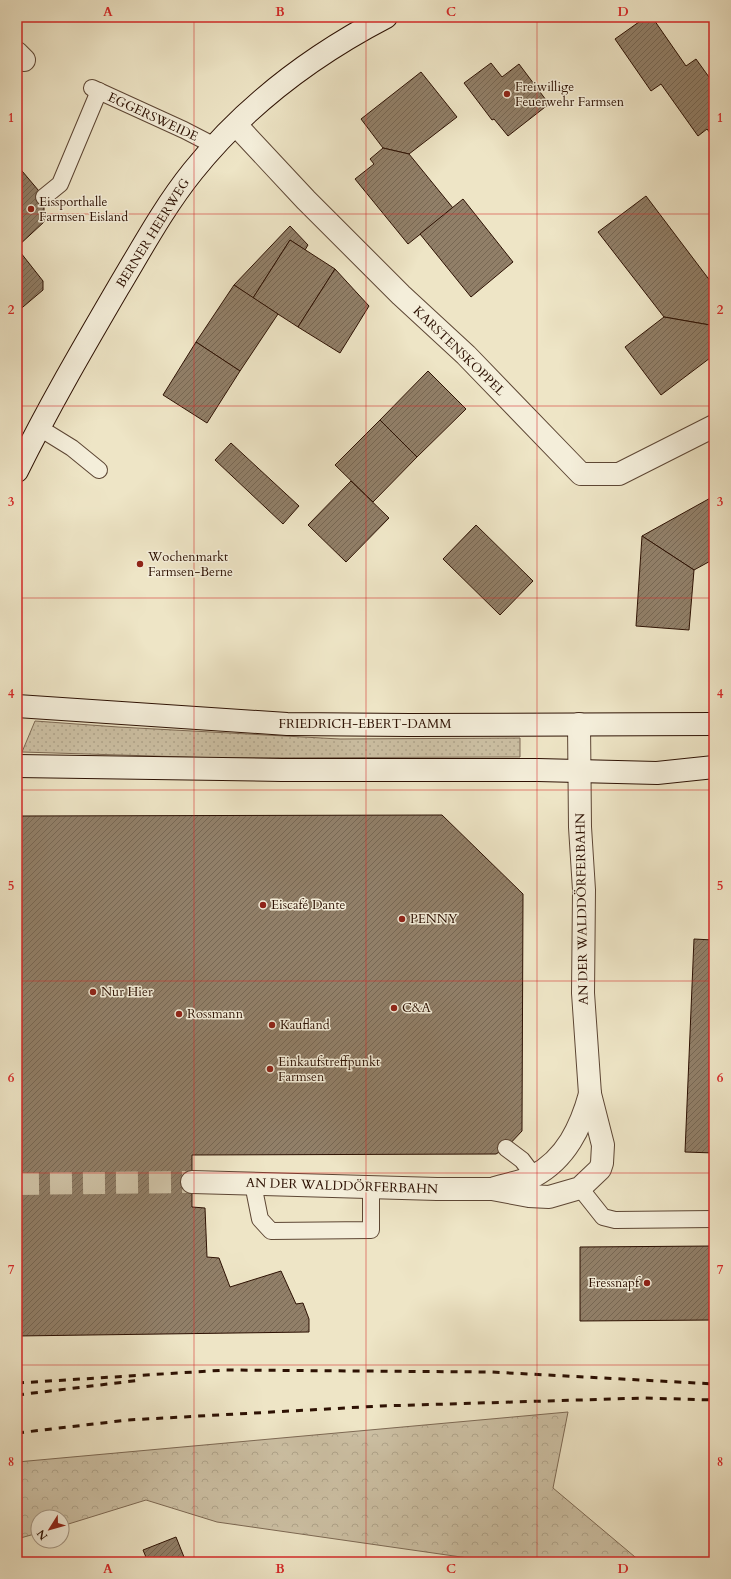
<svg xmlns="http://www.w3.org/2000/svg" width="731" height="1579" font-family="Cardo,serif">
<defs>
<pattern id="green-dots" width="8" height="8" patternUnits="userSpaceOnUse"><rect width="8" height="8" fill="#cdc1a5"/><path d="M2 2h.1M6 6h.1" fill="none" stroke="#b0a58c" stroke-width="1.8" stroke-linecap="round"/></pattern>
<pattern id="forest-crowns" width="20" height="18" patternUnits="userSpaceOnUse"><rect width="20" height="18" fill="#cdc1a5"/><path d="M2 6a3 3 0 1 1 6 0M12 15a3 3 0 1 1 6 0" fill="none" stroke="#b0a58c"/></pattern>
<pattern id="building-hatch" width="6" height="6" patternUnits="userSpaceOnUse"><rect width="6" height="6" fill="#917f68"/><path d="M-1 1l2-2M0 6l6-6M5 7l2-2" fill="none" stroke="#776753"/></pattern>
</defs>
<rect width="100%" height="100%" fill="#eee5c6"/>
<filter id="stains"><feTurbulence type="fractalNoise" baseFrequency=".005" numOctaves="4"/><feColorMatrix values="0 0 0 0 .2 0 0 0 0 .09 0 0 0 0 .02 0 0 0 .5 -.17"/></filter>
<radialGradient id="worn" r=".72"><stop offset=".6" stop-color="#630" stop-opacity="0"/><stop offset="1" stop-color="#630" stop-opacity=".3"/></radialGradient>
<!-- green -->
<polygon fill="url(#green-dots)" stroke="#7d6954" points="35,721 118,727 340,739 520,738 520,757 218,758 22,752"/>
<!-- forest -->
<polygon fill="url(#forest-crowns)" stroke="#7d6954" points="568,1412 553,1488 641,1562 486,1562 468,1558 217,1522 146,1500 62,1526 62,1517 38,1517 38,1533 17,1539 17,1462"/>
<!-- building -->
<g fill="url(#building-hatch)" stroke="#2d1103">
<polygon points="646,17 652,17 686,66 696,59 714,84 714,138 707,129 698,136 661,84 651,91 615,39"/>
<polygon points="491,63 502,77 519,64 549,104 508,136 494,119 492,120 464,83"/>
<polygon points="421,72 457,117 409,154 383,148 361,119"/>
<polygon points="383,148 409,154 453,208 408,244 355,179 374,164 370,159"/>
<polygon points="17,165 44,197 44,222 17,247"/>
<polygon points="646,196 714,286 714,322 710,325 664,317 598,232"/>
<polygon points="463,199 513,262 471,297 420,234"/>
<polygon points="290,226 308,245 305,250 290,240 253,298 234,285"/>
<polygon points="290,240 335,269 298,327 253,298"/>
<polygon points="17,248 43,281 43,290 17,312"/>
<polygon points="335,269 369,306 340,353 298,327"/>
<polygon points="234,285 278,314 240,371 196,342"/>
<polygon points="664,317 710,325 714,330 714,355 661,395 625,347"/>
<polygon points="196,342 240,371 207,423 163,395"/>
<polygon points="428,371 466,409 417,457 380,420"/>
<polygon points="380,420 417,457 373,502 335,465"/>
<polygon points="231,443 299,506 283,524 215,460"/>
<polygon points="351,481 389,518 346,562 308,525"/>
<polygon points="714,496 714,559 694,570 642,536"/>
<polygon points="476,525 533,581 500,615 443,559"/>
<polygon points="642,536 694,570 689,630 636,626"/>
<polygon points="442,815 523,894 522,1131 506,1148 496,1154 192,1155 192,1207 205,1208 207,1257 219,1258 230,1287 281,1271 296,1304 303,1303 309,1319 309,1332 17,1336 17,816"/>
<polygon points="714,915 714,1153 685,1152 694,939 713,940"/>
<polygon points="714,1246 714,1320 580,1321 580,1247"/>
<polygon points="176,1537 186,1562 148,1562 143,1550"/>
</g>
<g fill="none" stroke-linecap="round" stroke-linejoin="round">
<!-- street-tunnel -->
<polyline stroke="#d1c5a9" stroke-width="22" stroke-dasharray="22 11" stroke-linecap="butt" points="17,1184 192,1182"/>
<defs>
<g id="lane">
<polyline points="92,88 184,130 215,146"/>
<polyline points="44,197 60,184 99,91"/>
<polyline points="38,427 72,448 99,470"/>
<polyline points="506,1148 522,1160 534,1176"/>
<polyline points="253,1184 260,1219 271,1231 371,1230 371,1187"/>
<polyline points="580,1188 603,1217 615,1220 714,1219"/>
</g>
<g id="street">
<polyline points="17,53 24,60"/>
<polyline points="236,125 306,200 401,295 466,355 581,474 619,474 714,426"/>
<polyline points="192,1182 437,1189 492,1189 529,1196 549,1197 580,1188 600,1169 602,1163 603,1145 590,1094 583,993 584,890 580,827 579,724"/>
<path d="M495 1188C507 1184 523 1182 534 1176 566 1159 581 1127 590 1094"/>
</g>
<g id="secondary">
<path d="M17 471C48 408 83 348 118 288 142 248 164 207 193 171 246 105 311 56 386 17"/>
<polyline points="17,706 287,724 410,725 714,724"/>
<polyline points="17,766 282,770 538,770 657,773 714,767"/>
</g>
</defs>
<!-- lane casing -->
<use href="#lane" stroke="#5d4634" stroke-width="18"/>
<!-- street casing -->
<use href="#street" stroke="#5d4634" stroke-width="24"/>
<!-- secondary casing -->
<use href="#secondary" stroke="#2d1103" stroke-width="24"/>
<!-- lane -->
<use href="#lane" stroke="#f4eeda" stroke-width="16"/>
<!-- street -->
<use href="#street" stroke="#f4eeda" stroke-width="22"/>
<!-- secondary -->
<use href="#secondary" stroke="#f4eeda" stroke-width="22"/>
<!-- rail -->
<g stroke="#2d1103" stroke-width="3" stroke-dasharray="7 7" stroke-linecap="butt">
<polyline points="17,1383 226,1370 491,1372 714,1384"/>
<polyline points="17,1395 141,1380"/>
<polyline points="17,1433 128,1420 381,1406 645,1398 714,1400"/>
</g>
</g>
<!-- grid -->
<path fill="none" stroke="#d62828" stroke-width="1" stroke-opacity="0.55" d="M194 17V1562M366 17V1562M537 17V1562M17 214H714M17 406H714M17 598H714M17 790H714M17 981H714M17 1173H714M17 1365H714"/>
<!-- markers -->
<g fill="#8f2418" stroke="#f4eeda" stroke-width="1.5">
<circle cx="507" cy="94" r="4"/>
<circle cx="31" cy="209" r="4"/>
<circle cx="140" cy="564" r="4"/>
<circle cx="263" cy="905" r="4"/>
<circle cx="402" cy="919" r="4"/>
<circle cx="93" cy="992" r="4"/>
<circle cx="394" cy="1008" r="4"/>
<circle cx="179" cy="1014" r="4"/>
<circle cx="272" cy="1025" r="4"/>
<circle cx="270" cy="1069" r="4"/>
<circle cx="647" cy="1283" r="4"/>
</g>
<g text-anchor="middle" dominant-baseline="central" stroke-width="3" stroke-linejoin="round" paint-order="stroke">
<!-- poi labels -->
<g font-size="13" fill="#2d1103" stroke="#f4eeda" text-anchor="start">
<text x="515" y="87">Freiwillige<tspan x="515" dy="15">Feuerwehr Farmsen</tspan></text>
<text x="39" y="202">Eissporthalle<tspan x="39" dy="15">Farmsen Eisland</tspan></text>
<text x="148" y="557">Wochenmarkt<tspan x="148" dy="15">Farmsen-Berne</tspan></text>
<text x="271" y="905">Eiscafé Dante</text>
<text x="410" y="919">PENNY</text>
<text x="101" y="992">Nur Hier</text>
<text x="402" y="1008">C&amp;A</text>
<text x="187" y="1014">Rossmann</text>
<text x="280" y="1025">Kaufland</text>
<text x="278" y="1062">Einkaufstreffpunkt<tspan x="278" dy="15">Farmsen</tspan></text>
<text x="639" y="1283" text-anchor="end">Fressnapf</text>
</g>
<!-- street labels -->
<g font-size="13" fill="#2d1103" stroke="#f4eeda">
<text transform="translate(153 117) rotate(25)">EGGERSWEIDE</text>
<text transform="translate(153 233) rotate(-58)">BERNER HEERWEG</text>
<text transform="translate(459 351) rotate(44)">KARSTENSKOPPEL</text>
<text x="365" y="724">FRIEDRICH-EBERT-DAMM</text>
<text transform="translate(582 909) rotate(-91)">AN DER WALDDÖRFERBAHN</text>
<text transform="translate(342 1186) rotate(2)">AN DER WALDDÖRFERBAHN</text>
</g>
</g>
<!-- margin -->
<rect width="731" height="1579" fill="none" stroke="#eee5c6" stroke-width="44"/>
<!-- north arrow -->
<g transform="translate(50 1529) rotate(233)"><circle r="19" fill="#f4eeda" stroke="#a49684"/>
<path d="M0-3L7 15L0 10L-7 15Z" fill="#8f2418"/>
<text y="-6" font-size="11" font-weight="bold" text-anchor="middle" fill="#2d1103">N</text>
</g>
<rect x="22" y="22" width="687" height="1535" fill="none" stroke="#d62828" stroke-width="1.5"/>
<g font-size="13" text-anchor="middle" font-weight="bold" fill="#d62828">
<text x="108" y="16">A</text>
<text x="280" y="16">B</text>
<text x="451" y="16">C</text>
<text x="623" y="16">D</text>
<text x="11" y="122">1</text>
<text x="720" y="122">1</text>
<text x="11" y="314">2</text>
<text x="720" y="314">2</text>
<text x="11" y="506">3</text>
<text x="720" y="506">3</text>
<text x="11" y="698">4</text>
<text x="720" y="698">4</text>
<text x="11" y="890">5</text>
<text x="720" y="890">5</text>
<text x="11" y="1082">6</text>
<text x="720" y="1082">6</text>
<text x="11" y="1274">7</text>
<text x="720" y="1274">7</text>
<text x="11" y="1466">8</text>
<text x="720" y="1466">8</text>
<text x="108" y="1573">A</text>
<text x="280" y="1573">B</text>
<text x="451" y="1573">C</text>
<text x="623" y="1573">D</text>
</g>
<rect width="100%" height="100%" filter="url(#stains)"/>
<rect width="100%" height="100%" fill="url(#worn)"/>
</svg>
